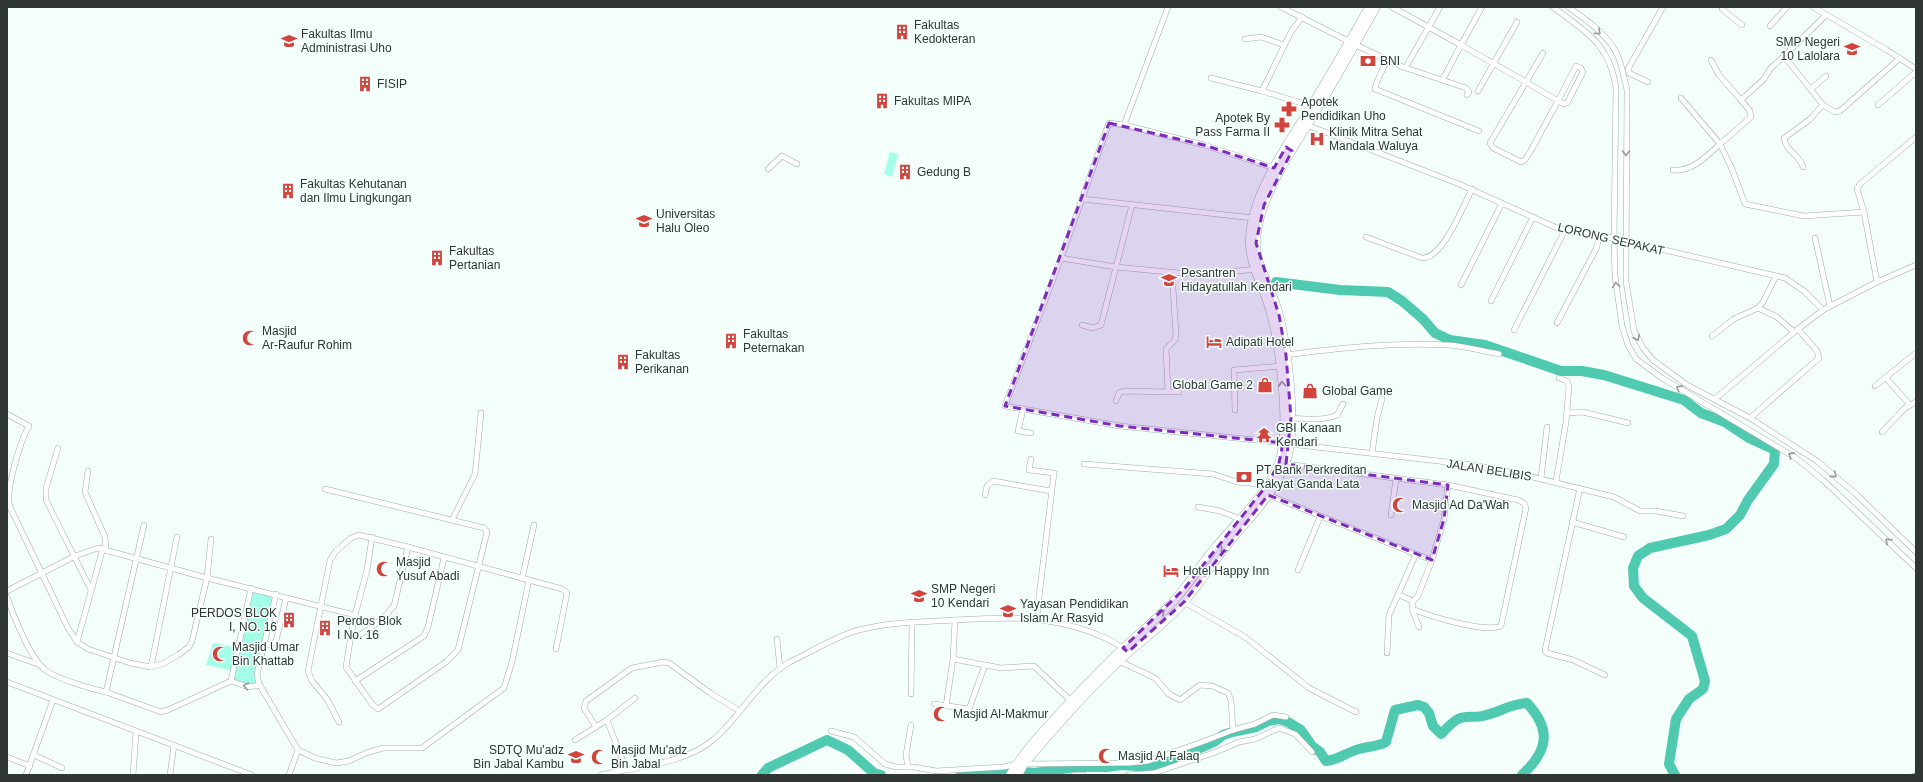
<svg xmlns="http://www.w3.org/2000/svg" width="1923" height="782" font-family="Helvetica,sans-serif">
<rect width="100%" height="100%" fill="#f4fefb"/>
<!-- green -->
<g fill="#a4fde6">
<polygon points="890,152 898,154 892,177 884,174"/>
<polygon points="251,588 275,595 264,644 258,685 248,687 231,681 234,671 206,665 213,643 238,648"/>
</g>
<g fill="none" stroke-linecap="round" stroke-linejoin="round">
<!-- stream -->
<polyline stroke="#4fcab0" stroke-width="1.5" points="1910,775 1916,773"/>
<!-- river -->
<g stroke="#4fcab0" stroke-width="10">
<polyline points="1276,282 1340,290 1388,292 1402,301 1423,319 1435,333 1450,340 1485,345 1561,371 1582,371 1604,375 1684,400 1701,413 1725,422 1749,438 1775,450 1774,464 1748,500 1740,515 1726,529 1709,535 1650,548 1638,556 1633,568 1634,586 1643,598 1692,636 1705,681 1703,689 1689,699 1676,719 1669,764 1675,775"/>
<polyline points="762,775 768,768 827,740 848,750 874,773 881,775"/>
<path d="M961 775 984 771 1003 770 1035 773 1075 767H1107L1121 765 1150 767 1178 758 1214 742 1223 735 1232 732 1256 727 1268 721 1279 719 1288 722 1301 730 1312 746 1320 752 1326 761C1339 760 1347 752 1359 749 1369 746 1377 747 1386 742L1395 710 1418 705 1424 707 1429 713 1433 726 1441 734C1446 729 1451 723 1458 719 1466 715 1474 718 1482 716 1499 713 1509 704 1527 703 1552 730 1548 751 1522 775"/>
</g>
<defs>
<g id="minor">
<polyline points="1281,7 1350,42"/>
<polyline points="1392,7 1461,45 1444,77"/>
<polyline points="1482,7 1461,45 1526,82 1543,53"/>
<path d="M1553 7C1586 32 1610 44 1616 88L1614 238 1615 276 1622 326 1628 345 1636 359 1662 378 1796 458 1823 480 1916 568"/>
<path d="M1568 7C1586 19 1608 35 1617 54 1622 65 1624 78 1627 90L1626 281 1634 331 1643 348 1653 360 1687 385 1750 418 1817 461 1857 495 1916 552"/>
<polyline points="1723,7 1722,9 1742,25"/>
<polyline points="1813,7 1887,50 1916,69"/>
<polyline points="1302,17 1291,32 1262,91 1311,106"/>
<polyline points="1770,26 1787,7"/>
<polyline points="1245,39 1261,37 1284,45"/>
<polyline points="1356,45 1403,67 1466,88 1469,92 1467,95"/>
<polyline points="1784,56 1770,69 1764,79 1741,100 1750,111 1751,117 1720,144 1732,169 1745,204 1804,216 1864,212"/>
<polyline points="1387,60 1376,84 1375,89 1479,131"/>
<polyline points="1711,60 1719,75 1741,100"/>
<polyline points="1407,65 1440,7"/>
<polygon points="1576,66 1581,68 1583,72 1567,103 1564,104 1558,101"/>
<polyline points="1211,78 1262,91"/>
<polygon points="1526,82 1558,101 1530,152 1525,160 1521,162 1493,148 1490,143"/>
<polyline points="1648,82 1629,73 1628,69 1663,7"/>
<polyline points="1811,89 1826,76"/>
<polyline points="1478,91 1517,22"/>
<polyline points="1823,105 1835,112 1840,111 1900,58"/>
<polyline points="1878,105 1916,72"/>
<polyline points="1124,125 1168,7"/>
<polyline points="1307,125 1459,184 1557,228 1576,232 1600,235 1785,278 1804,291 1823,310"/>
<polyline points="1916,137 1860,184 1857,189 1864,212 1877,282 1916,265"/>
<path d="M1803 167C1800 155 1786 152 1784 138L1809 120 1823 105 1784 56 1826 15"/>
<polyline points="768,169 782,156 797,164"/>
<path d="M1673 170C1692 172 1707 156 1720 144L1681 98"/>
<polyline points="1082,199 1253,218"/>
<path d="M1366 237 1422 258C1443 259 1463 206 1472 189"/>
<polyline points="1815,238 1830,306"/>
<polyline points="1061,258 1109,123 1124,125 1204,145 1274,168"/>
<polyline points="1461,285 1502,203"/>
<polyline points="1491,301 1533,217"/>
<polyline points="1758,308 1777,317 1794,332 1823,310 1877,282"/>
<polyline points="1557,323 1596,249 1600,235"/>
<polyline points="1082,325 1093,328 1101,325 1132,205"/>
<polyline points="1514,330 1565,230"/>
<polyline points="1712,336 1734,319 1758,308 1763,302 1776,276"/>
<path d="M1286 355C1339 348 1394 342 1448 345 1465 346 1482 351 1499 354"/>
<polyline points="1886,378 1910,405"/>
<polyline points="1875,386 1916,353"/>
<polyline points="1168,392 1179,392"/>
<polyline points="1715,399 1794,332"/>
<polyline points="1116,401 1119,393 1124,391 1168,392 1166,349 1175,340 1176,334 1172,273"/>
<polyline points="1023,409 1005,406 1061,258 1116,267 1200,275 1257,269"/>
<polyline points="1235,410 1234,370 1281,366"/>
<polyline points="1567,413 1583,412 1628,423"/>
<path d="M7 414 29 426C20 442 5 490 10 507L68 628 77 642 88 649 130 663 151 667 164 663 178 655 189 647 192 641 207 578C256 590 305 603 355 615L351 635H360L368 630 385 616 394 606 408 547 529 580 512 662 504 688 422 748H383L366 753 349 761 336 763 315 758 298 750 259 684 257 674 276 594"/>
<path d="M1291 418C1307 419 1322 421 1337 415L1343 404"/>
<polyline points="1750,418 1819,358 1817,351 1798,329"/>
<polyline points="1882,432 1905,408 1916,402"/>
<polyline points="1031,433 1018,431 1023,409 1120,426 1283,443"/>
<polyline points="1290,444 1473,465 1516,473 1614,497 1640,511 1656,511 1683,516"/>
<polyline points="58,448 46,488 46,500 91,590"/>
<polyline points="1372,453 1377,418 1382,399"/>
<polyline points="1031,459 1029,470 1054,473 1038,605 1038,618"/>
<polyline points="1084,464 1213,474 1237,482 1267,485"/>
<path d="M1286 464 1448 485 1518 500 1524 503 1526 508 1501 626C1483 633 1430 616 1412 609"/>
<polyline points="88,471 85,492 105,537 106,549"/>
<polyline points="1541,478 1547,427"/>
<polyline points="1556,481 1566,422 1569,386 1567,381 1559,378"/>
<polyline points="1580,488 1545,650 1547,653 1573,660 1605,675"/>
<polyline points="325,489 484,528 487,532 458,650 446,662 378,709 372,704 346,667 351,635"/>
<polyline points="985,495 987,486 993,481 1051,491"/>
<polyline points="1268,495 1416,554 1389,615 1387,653"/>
<polyline points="1198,507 1220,511 1240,519"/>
<polyline points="1391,515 1396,479"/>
<polyline points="452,520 475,474 481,413"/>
<polyline points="1572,522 1624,537"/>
<polyline points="1416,554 1432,560 1444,519 1448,485"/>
<polyline points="1298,570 1320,517"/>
<polyline points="522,579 534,525"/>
<polyline points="529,580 562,589 567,593 556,649"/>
<polyline points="7,591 75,556 98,548 207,578 211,539"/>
<polyline points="1399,595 1413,601 1412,609 1419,627"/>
<path d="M7 597C13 615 29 655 43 668 53 678 92 689 106 692L144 525"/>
<polyline points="1413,601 1418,596 1432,560"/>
<polyline points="1184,602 1245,637 1309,688 1356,712"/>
<polyline points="355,615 367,570 372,537"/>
<polyline points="955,620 953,659 1001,668 1034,666 1071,701"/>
<polyline points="777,639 780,669"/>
<polyline points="77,642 103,548"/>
<polyline points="264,644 271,645 276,641 286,598"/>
<polyline points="7,653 40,665"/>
<polyline points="1119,661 1155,678 1169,694 1180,700 1200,685 1212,686 1228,693 1231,700 1233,730"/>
<polyline points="151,667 177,537"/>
<polyline points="231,681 248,687 260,685"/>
<polyline points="355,681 424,636 428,627 444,558"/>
<polyline points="7,682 252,775"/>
<polyline points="106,692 161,712 168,710 231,681 251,588"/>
<polyline points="911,694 912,623"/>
<polyline points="934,704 969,709 985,665"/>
<polyline points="946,706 953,659"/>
<polyline points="339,722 327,699 312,681 308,671 330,560 336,551 351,538 359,535 408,547"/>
<polyline points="596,727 584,708 586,701 632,668 663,662 669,663 710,693 740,711"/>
<polyline points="831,731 854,737 885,764 896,767 914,767 936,771 1004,767 1016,764"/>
<polyline points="575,740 607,720"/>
<polyline points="34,755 62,768"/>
<polyline points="7,757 30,766"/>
<polyline points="1024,764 1129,763 1148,761 1205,741 1233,730 1255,724 1273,715 1286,717"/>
<polyline points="908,767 906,755 911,725"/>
<polyline points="626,769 607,720 635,698"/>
<polyline points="26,775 53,700"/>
<polyline points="133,775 136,732"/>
<polyline points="170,775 174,745"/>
<polyline points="289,775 298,750"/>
<path d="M600 775C636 767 686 764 714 739 741 716 758 680 790 662 808 653 838 636 855 631 887 622 921 622 954 620 1005 618 1042 614 1091 632 1103 637 1115 641 1125 650"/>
<polyline points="1074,775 1083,775"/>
<polyline points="1128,775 1154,773 1216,752 1239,742 1255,739 1279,728 1295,734 1312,752"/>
</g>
<g id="trunk">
<path d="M1010 775C1022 754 1039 736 1055 718 1074 698 1092 678 1112 659 1130 641 1150 625 1168 607 1188 587 1201 563 1219 543 1240 519 1268 493 1279 463 1291 430 1280 343 1270 310 1264 287 1249 264 1250 240 1251 194 1288 144 1312 105 1331 73 1351 40 1369 7"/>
<path d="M1018 775 1024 764C1054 729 1085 693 1118 662 1140 641 1166 624 1185 601 1200 583 1213 563 1228 544 1248 519 1274 495 1285 464 1299 430 1287 340 1276 305 1269 284 1255 263 1256 241 1258 196 1295 146 1318 108 1338 75 1357 41 1376 7"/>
</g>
</defs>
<!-- minor casing -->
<use href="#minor" stroke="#9daea9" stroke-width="6"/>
<!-- trunk casing -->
<use href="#trunk" stroke="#9daea9" stroke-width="9"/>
<!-- minor -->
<use href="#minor" stroke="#fff" stroke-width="5"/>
<!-- trunk -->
<use href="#trunk" stroke="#fff" stroke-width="8"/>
</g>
<!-- one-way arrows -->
<defs><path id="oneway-chevron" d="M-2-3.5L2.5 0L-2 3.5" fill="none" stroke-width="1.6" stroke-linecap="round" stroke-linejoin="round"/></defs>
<g stroke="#979a9a">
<use href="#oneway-chevron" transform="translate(1598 32) rotate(43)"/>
<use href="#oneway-chevron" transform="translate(1626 153) rotate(90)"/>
<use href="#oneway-chevron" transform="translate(1616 285) rotate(-98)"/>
<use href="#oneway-chevron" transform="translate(1637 338) rotate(63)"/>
<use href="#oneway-chevron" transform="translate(1282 384) rotate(-94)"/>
<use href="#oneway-chevron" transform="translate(1679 388) rotate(-149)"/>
<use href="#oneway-chevron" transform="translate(1791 455) rotate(-147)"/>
<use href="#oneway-chevron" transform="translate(1834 475) rotate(40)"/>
<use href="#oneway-chevron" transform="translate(1888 541) rotate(-136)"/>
<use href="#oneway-chevron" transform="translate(1223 550) rotate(129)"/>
<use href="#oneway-chevron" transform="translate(1162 612) rotate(-43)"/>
<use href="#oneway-chevron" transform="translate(246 686) rotate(-170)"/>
</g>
<!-- marked area -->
<path fill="#7b2cbf" fill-opacity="0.2" stroke="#7b2cbf" stroke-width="3" stroke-dasharray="8 5" stroke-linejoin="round" d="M1109 123 1204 145 1274 168 1286 147 1292 151 1264 205 1256 243 1279 315 1286 355 1291 418 1286 464 1448 485 1444 519 1432 560 1268 495 1184 602 1128 652 1123 648 1184 589 1267 485 1279 463 1283 443 1120 426 1005 406Z"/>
<!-- icons -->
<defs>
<symbol id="building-bare" viewBox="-9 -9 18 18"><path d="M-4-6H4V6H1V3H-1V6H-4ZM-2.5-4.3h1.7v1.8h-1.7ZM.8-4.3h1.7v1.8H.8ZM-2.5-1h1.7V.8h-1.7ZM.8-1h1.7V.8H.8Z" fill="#d2443e" stroke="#f4fefb" stroke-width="2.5" paint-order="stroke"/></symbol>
<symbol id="university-bare" viewBox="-9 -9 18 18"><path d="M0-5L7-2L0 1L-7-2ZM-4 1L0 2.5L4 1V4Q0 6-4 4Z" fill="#d2443e" stroke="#f4fefb" stroke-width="2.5" paint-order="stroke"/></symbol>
<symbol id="school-bare" viewBox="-9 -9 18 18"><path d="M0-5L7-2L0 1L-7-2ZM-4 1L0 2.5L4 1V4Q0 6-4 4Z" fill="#d2443e" stroke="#f4fefb" stroke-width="2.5" paint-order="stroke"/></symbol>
<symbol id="bank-bare" viewBox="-9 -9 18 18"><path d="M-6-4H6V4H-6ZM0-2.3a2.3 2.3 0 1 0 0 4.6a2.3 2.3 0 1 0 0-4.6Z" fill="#d2443e" stroke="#f4fefb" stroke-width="2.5" paint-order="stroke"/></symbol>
<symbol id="pharmacy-bare" viewBox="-9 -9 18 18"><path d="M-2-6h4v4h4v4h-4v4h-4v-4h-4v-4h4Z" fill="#d2443e" stroke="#f4fefb" stroke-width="2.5" paint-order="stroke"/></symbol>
<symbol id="hospital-bare" viewBox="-9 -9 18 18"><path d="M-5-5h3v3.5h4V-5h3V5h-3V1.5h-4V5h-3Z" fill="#d2443e" stroke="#f4fefb" stroke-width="2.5" paint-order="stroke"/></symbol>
<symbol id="mosque-bare" viewBox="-9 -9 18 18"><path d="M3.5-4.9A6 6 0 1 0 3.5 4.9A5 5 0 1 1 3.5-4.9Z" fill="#d2443e" stroke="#f4fefb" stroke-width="2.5" paint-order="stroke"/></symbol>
<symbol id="hotel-bare" viewBox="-9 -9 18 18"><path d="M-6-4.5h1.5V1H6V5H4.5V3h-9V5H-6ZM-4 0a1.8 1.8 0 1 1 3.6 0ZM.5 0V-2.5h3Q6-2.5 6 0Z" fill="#d2443e" stroke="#f4fefb" stroke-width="2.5" paint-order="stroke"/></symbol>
<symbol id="shop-bare" viewBox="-9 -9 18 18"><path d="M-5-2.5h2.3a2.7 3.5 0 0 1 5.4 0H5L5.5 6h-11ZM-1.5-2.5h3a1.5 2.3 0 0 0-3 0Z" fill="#d2443e" stroke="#f4fefb" stroke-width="2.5" paint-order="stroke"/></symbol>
<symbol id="temple-bare" viewBox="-9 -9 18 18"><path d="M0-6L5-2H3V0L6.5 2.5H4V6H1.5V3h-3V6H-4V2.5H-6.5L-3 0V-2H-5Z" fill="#d2443e" stroke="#f4fefb" stroke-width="2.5" paint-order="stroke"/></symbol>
</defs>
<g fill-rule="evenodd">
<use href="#building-bare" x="891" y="21" width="22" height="22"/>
<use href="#university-bare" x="278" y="30" width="22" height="22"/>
<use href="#school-bare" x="1841" y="38" width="22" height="22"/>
<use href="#bank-bare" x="1357" y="50" width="22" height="22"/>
<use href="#building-bare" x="354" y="73" width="22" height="22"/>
<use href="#building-bare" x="871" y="90" width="22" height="22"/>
<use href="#pharmacy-bare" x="1278" y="98" width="22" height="22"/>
<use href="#pharmacy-bare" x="1271" y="114" width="22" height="22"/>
<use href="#hospital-bare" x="1306" y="128" width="22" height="22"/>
<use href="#building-bare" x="894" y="161" width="22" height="22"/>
<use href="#building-bare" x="277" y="180" width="22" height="22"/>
<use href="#university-bare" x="633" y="210" width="22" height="22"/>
<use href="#building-bare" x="426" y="247" width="22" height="22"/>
<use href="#school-bare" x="1158" y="269" width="22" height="22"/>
<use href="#mosque-bare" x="239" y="327" width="22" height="22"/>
<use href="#building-bare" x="720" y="330" width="22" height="22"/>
<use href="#hotel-bare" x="1203" y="331" width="22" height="22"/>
<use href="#building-bare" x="612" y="351" width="22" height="22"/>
<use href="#shop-bare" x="1254" y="374" width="22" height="22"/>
<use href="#shop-bare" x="1299" y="380" width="22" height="22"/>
<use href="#temple-bare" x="1253" y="424" width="22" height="22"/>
<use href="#bank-bare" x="1233" y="466" width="22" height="22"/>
<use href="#mosque-bare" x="1389" y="494" width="22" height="22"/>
<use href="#mosque-bare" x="373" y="558" width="22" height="22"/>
<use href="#hotel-bare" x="1160" y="560" width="22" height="22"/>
<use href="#school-bare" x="908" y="585" width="22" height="22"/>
<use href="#school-bare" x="997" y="600" width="22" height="22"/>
<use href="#building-bare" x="278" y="609" width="22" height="22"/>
<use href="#building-bare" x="314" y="617" width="22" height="22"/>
<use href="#mosque-bare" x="209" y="643" width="22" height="22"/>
<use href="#mosque-bare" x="930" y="703" width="22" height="22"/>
<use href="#mosque-bare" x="1095" y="745" width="22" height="22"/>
<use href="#school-bare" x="565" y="746" width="22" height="22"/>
<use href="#mosque-bare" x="588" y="746" width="22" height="22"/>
</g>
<g text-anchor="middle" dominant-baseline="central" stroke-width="3" stroke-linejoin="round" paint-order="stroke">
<!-- poi labels -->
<g font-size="12" fill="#2f3634" stroke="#f4fefb" text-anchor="start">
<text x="914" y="25">Fakultas<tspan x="914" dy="14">Kedokteran</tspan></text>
<text x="301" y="34">Fakultas Ilmu<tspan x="301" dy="14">Administrasi Uho</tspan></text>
<text x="1840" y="42" text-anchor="end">SMP Negeri<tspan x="1840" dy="14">10 Lalolara</tspan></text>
<text x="1380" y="61">BNI</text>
<text x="377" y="84">FISIP</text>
<text x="894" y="101">Fakultas MIPA</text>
<text x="1301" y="102">Apotek<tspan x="1301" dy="14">Pendidikan Uho</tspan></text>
<text x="1270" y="118" text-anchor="end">Apotek By<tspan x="1270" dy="14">Pass Farma II</tspan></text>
<text x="1329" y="132">Klinik Mitra Sehat<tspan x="1329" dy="14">Mandala Waluya</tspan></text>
<text x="917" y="172">Gedung B</text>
<text x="300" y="184">Fakultas Kehutanan<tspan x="300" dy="14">dan Ilmu Lingkungan</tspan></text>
<text x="656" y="214">Universitas<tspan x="656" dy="14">Halu Oleo</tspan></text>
<text x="449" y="251">Fakultas<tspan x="449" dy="14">Pertanian</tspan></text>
<text x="1181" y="273">Pesantren<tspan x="1181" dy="14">Hidayatullah Kendari</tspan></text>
<text x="262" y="331">Masjid<tspan x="262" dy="14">Ar-Raufur Rohim</tspan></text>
<text x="743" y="334">Fakultas<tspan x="743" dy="14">Peternakan</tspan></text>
<text x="1226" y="342">Adipati Hotel</text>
<text x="635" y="355">Fakultas<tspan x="635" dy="14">Perikanan</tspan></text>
<text x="1253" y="385" text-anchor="end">Global Game 2</text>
<text x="1322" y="391">Global Game</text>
<text x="1276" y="428">GBI Kanaan<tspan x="1276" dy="14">Kendari</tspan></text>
<text x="1256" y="470">PT Bank Perkreditan<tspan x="1256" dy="14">Rakyat Ganda Lata</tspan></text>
<text x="1412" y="505">Masjid Ad Da'Wah</text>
<text x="396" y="562">Masjid<tspan x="396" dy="14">Yusuf Abadi</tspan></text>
<text x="1183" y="571">Hotel Happy Inn</text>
<text x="931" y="589">SMP Negeri<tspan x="931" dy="14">10 Kendari</tspan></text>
<text x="1020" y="604">Yayasan Pendidikan<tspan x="1020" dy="14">Islam Ar Rasyid</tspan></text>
<text x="277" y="613" text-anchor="end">PERDOS BLOK<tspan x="277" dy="14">I, NO. 16</tspan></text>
<text x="337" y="621">Perdos Blok<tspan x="337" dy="14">I No. 16</tspan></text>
<text x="232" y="647">Masjid Umar<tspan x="232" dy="14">Bin Khattab</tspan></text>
<text x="953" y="714">Masjid Al-Makmur</text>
<text x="564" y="750" text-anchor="end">SDTQ Mu'adz<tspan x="564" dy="14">Bin Jabal Kambu</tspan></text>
<text x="611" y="750">Masjid Mu'adz<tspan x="611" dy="14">Bin Jabal</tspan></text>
<text x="1118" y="756">Masjid Al Falaq</text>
</g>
<!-- street labels -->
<g font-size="12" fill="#2f3634" stroke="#f4fefb">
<text transform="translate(1611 239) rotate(13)">LORONG SEPAKAT</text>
<text transform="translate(1489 470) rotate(9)">JALAN BELIBIS</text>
</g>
</g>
<!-- border -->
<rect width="1923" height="782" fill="none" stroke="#2f3634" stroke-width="16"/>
</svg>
